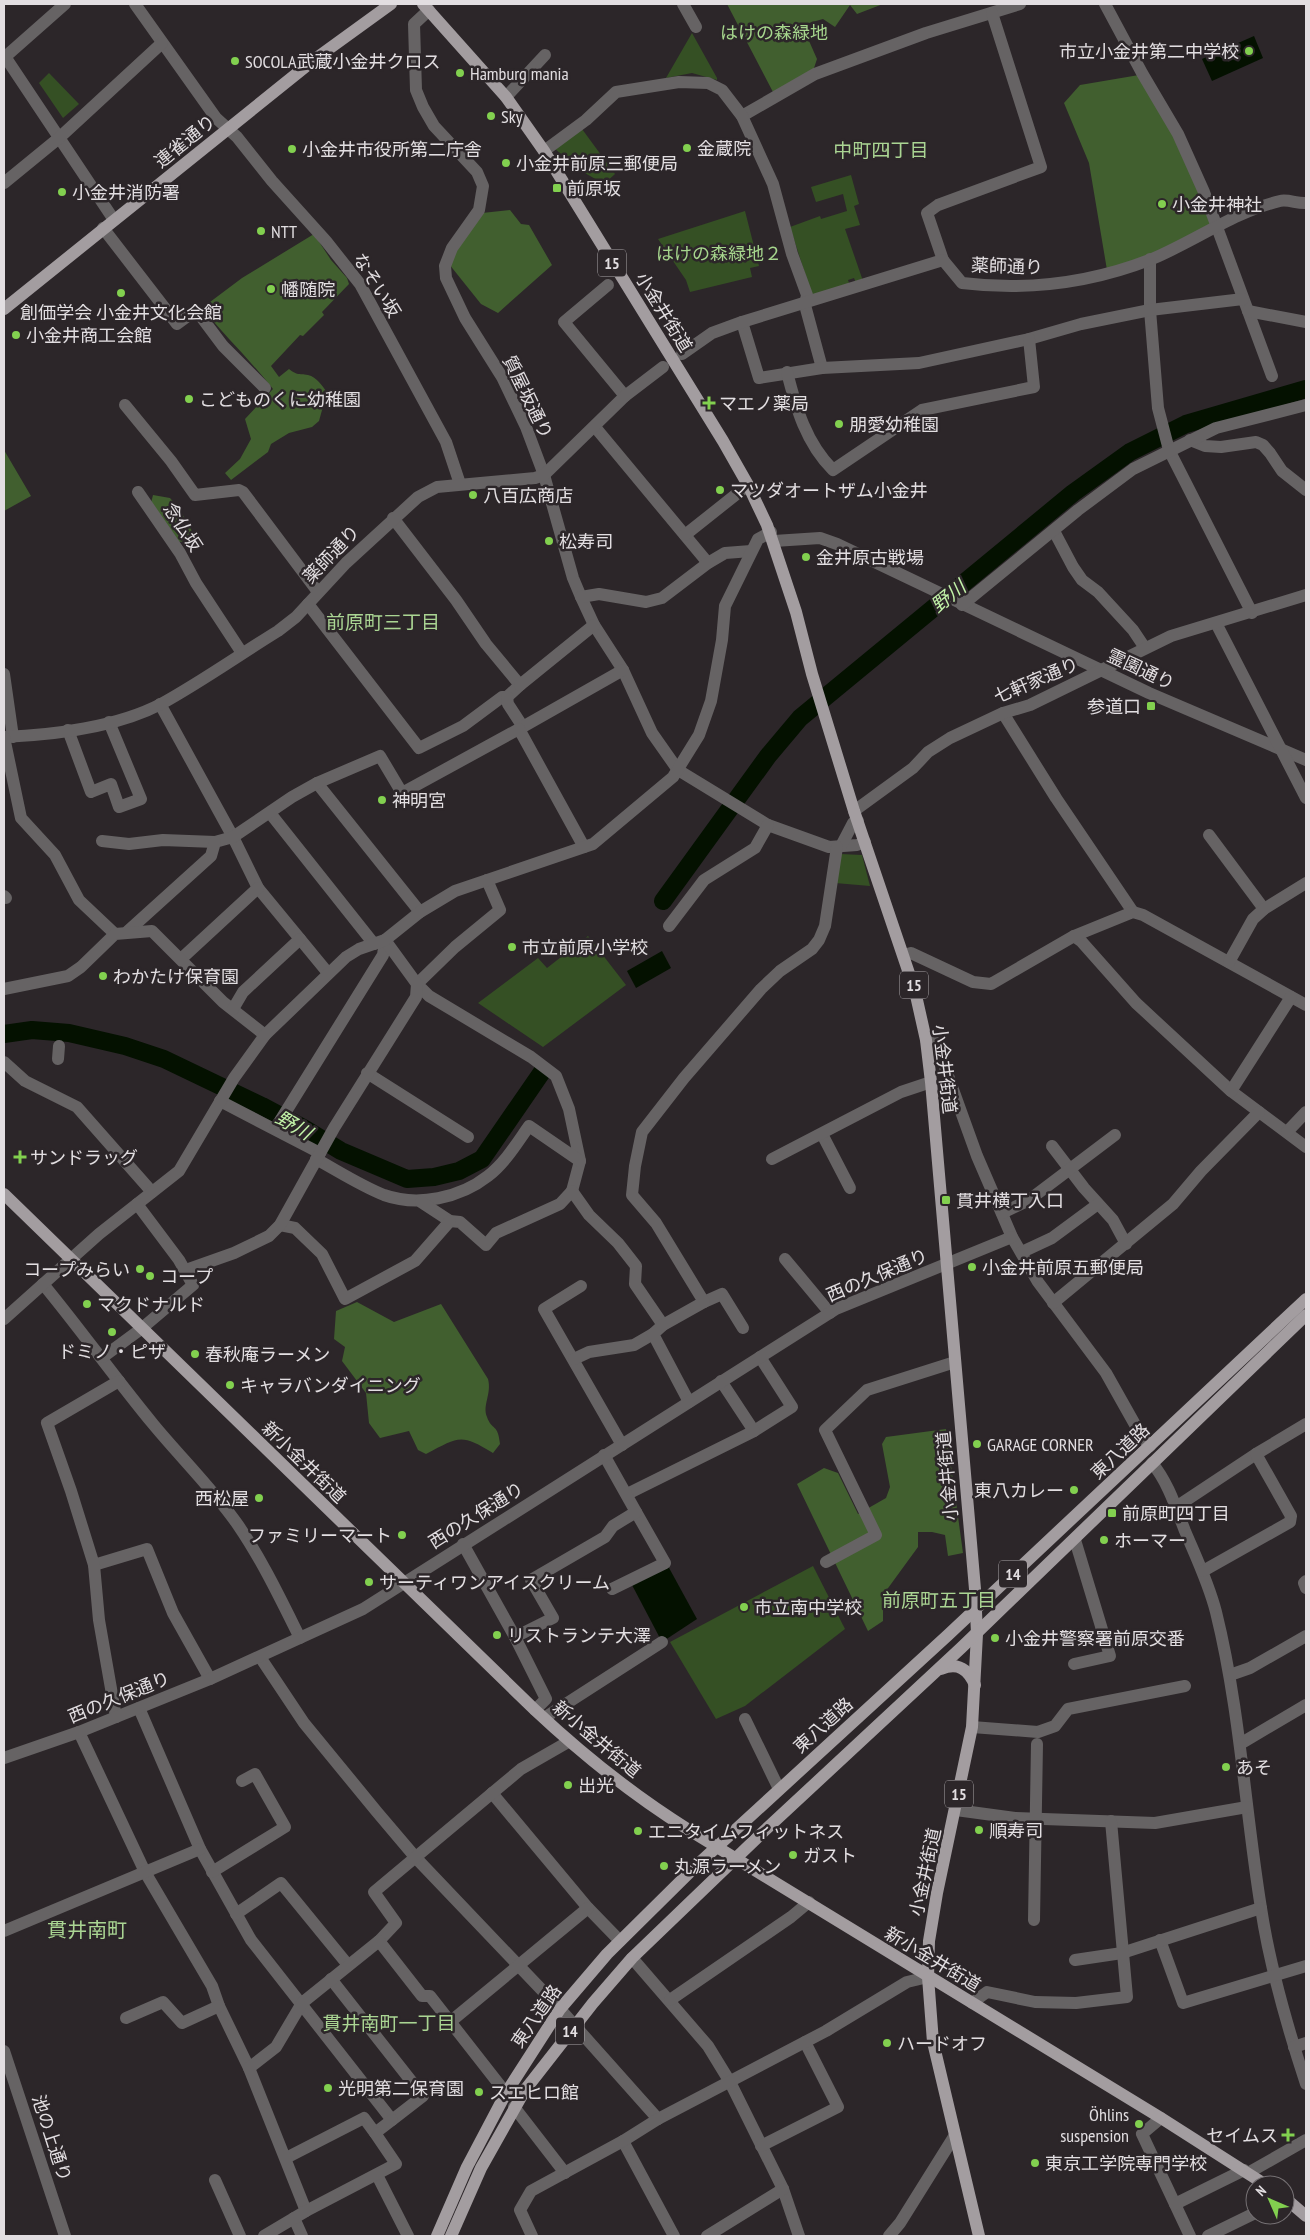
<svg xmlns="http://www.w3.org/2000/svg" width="1310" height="2240" font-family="'PT Sans Narrow','Noto Sans JP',sans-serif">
<rect width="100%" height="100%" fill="#2c2629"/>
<!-- green -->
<g fill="#355024">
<polygon points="692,33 717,78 717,80 692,73 666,78"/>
<polygon points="49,73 79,104 63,118 39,83"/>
<polygon points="582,129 615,174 604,184 578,169 553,147"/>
<polygon points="851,175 859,204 854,206 860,225 845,229 863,281 856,283 854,278 848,280 850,286 812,295 790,227 820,216 821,219 847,211 843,194 816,202 811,187"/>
<polygon points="745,211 759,266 750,268 752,277 690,292 686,280 658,239"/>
<polygon points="840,854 862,855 870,886 835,883"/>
<polygon points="588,936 626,985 543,1047 478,1003 538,958 547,968"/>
<polygon points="813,1566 845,1629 745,1706 716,1719 670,1642"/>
</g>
<!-- forest -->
<g fill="#415f2f">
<polygon points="727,4 883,4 857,14 850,5 835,27 823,19 802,25 817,59 813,71 773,92"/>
<polygon points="1139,75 1159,105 1213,225 1181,243 1107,270 1089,163 1064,103 1080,85"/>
<polygon points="510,210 521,224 529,225 552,265 498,313 481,304 449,264 458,245 482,213"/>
<path d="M314 234 331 260 347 278 349 284 322 312 324 315 303 336 300 335 271 366 279 377 289 369C298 376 298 373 308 375 317 377 322 386 327 392L319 421 312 427 289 433 271 444 268 452 231 480 225 473 240 459 251 439 245 419 273 389C251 361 225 336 202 308L242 278Z"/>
<polygon points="4,450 31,496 4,511 4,449"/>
<polygon points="153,495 170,498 180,510 193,533 190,541 177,542 151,503"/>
<path d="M357 1302 394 1322 441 1304 488 1379C492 1394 482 1405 487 1417 492 1431 498 1423 500 1444L493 1453C460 1433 459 1437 426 1454L418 1450 409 1431 380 1438 369 1423 366 1393 342 1361 345 1347 334 1339 336 1311Z"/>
<polygon points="946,1429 963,1553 948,1556 945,1535 932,1532 918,1532 918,1547 883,1595 883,1621 868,1631 797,1484 824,1468 838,1473 858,1514 886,1498 890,1487 882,1444 886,1437"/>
</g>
<!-- water -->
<g fill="#041100">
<polygon points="1254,36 1263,58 1212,81 1202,59"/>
<polygon points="662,951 671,968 636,988 627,971"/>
<polygon points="668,1566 697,1619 662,1642 632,1585"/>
</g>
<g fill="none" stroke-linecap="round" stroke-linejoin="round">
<!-- river -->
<g stroke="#041100" stroke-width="18">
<polyline points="663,901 768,756 800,718 1073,493 1130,452 1186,424 1306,389"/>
<polyline points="4,1034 32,1030 69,1033 125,1046 164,1059 262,1106 305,1129 341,1151 407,1179 434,1177 459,1171 482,1159 542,1072"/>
</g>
<!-- minor -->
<g stroke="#666364" stroke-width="12">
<polyline points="135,4 216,118 237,137 272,181 326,241 360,284 446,442 460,484"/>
<polyline points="683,4 696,27"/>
<polyline points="1105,4 1142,73 1178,134 1204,192 1272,376"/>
<polyline points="429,10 414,24 416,90 423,107 434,126 477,172 483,186 479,210 452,248 445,266 446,278 465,318 502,377 526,427 544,475 573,578 581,597 594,625 623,670 652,733 678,770 768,825 829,847 857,845 865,842"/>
<polyline points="4,55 114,220"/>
<polyline points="5,57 65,4"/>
<polyline points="506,97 545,55"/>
<polyline points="742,116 815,74 926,33 1020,4"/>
<polyline points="544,151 586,120 616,92 679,82 708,83 722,90 742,116 773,184 792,254 807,295 805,305 822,368"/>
<polyline points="4,183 59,138 162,43"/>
<polyline points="103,228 177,324 196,310 223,346 265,388"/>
<polyline points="1150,259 1150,310 1158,408 1169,450 1252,613"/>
<polyline points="943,260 927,213 938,205 1041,167 992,13"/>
<polyline points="608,285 564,322 625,396"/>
<polyline points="1248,311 1306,322"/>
<polyline points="742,322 759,378 822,368 919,363 1029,339 1081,324 1150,310 1243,299"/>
<path d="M682 354 712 333 742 322 943 260 962 283C1027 291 1091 283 1152 259 1195 241 1234 212 1280 201 1288 199 1298 204 1306 203"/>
<path d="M787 372C796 408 806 443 833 470L922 410 1034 387 1029 339"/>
<polyline points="125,405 171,461 195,495 239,490 243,492 318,592"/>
<polyline points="595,427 708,563"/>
<polyline points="1190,440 1205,446 1221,447 1256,442 1263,445 1270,453 1282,471 1306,490"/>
<polyline points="138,492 180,553 196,583 242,653"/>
<polyline points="1054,531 1073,567 1082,580 1098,592 1133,630 1145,648"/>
<polyline points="685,535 748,485"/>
<polyline points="774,541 820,538 837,544 1149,693 1306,760"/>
<polyline points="581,597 599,594 646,602 662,598 708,563 725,553 751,551"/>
<polyline points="308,604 419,748 463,726 502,697 507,697 520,685 486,644 456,600 393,518"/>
<polyline points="962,605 1078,510 1133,469 1216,428 1306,405"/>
<polyline points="1216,623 1306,798"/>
<polyline points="4,674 13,737"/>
<polyline points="520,685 594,625"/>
<polyline points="507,697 508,704 523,727"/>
<polyline points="160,704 233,837 258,888 328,973"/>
<polyline points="1003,713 1056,798 1133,912"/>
<polyline points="519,729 623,670"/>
<polyline points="68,730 91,792 111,784 119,807 141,799 109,722"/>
<path d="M4 737C53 735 117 727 161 704 201 682 239 655 278 631L296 617 346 563 418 497 437 487 535 478 544 475 625 396 663 367"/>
<polyline points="4,737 21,818 55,855 79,900 115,934"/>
<polyline points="317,783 420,912"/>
<polyline points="854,811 913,768 928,752 950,738 1003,713 1030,705 1171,636 1306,595"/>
<polyline points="270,813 374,944"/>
<polyline points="1209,835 1264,909"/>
<polyline points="102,841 129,844 163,840 215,842 233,837 292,797 317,783 380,756 402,793 519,729 584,847"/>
<polyline points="841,846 853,823 858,821"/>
<polyline points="487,880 500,910 455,947 417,984 429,996 531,1057 556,1076 569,1109 580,1161 572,1191"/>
<polyline points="4,896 6,898"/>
<polyline points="669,926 704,880 755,848 768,825"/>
<polyline points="128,931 211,856 215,842"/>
<polyline points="1074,936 1081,941 1136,1003 1231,1091 1306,1147"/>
<polyline points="904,955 911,953 973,982 991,984 1074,936 1133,912 1143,915 1306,1005"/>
<polyline points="181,959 258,888"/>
<polyline points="1229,962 1253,919 1264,909 1306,883"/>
<polyline points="4,989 68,976 81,967 115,934 152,931 223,1002 265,1035"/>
<polyline points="233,1009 243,992 300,939"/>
<polyline points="926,1040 933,1040 937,1045 977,1156 1012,1237 1038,1282 1106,1373 1142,1437 1150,1446"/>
<polyline points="58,1059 59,1046"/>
<polyline points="4,1062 25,1081 77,1107 152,1192"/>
<polyline points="367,1073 468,1137"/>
<polyline points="1231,1091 1291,997"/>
<polyline points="220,1101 320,1153"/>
<polyline points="275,1129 383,955 385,940"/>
<polyline points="1287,1132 1306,1112"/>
<polyline points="822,1134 850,1188"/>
<polyline points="1052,1146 1084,1188 1113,1220 1126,1244"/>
<path d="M316 1159C338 1171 361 1186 384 1195 418 1207 460 1198 488 1176 505 1163 517 1143 529 1126L580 1161"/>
<polyline points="772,1159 901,1092 931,1082"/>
<polyline points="421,1202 450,1221 460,1222 486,1245 496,1233 560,1204 572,1191 589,1215 618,1243 636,1266 635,1284 663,1325"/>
<polyline points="1002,1213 1029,1200 1115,1135"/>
<polyline points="280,1225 295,1228 322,1254 345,1299 415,1261 450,1221"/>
<polyline points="1022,1252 1052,1238 1098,1204"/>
<polyline points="785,1259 830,1313"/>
<polyline points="186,1270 234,1253 269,1236 280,1225 334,1128 416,997 417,984 385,940"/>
<path d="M43 1284C81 1330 115 1378 153 1424 181 1458 213 1489 238 1525 262 1560 281 1600 300 1638"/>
<polyline points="581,1286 544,1309 622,1445"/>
<polyline points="704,1302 722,1294 743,1328"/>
<polyline points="1053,1303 1173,1204 1201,1171 1259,1112"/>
<polyline points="4,1319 99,1234 179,1171 234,1078 265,1035 346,957 359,949 385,940 420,912 455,891 593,844 673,777 699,735 711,701 722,640 725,606 758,539 771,532"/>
<polyline points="103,1357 141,1329 193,1285 179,1260 137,1204"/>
<polyline points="574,1359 589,1352 634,1345 653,1334"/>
<polyline points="689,1402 653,1334 663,1325 704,1302 656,1223 632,1195 635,1166 642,1132 684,1078 761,989 780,971 812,949 819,940 825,926 837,847"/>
<polyline points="754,1431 792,1407 760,1357"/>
<path d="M1152 1463C1168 1482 1176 1508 1185 1531 1196 1557 1209 1584 1216 1612 1240 1709 1245 1809 1261 1908 1270 1968 1287 2026 1306 2084"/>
<polyline points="627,1494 754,1431 721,1381"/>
<polyline points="1176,1507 1256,1454 1306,1424"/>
<polyline points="463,1544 515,1637 546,1699 535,1710"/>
<polyline points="826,1562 876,1535 825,1430 867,1390 955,1362"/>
<polyline points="94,1565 147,1549 173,1613 210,1679"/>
<polyline points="1203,1571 1290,1522 1291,1516 1256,1454"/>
<polyline points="1306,1581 1304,1583 1306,1588"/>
<polyline points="612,1589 665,1563 636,1512"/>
<polyline points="515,1637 553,1618 531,1580 605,1537 613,1526 636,1512 604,1455"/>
<polyline points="260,1657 304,1723 377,1812 416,1858 560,2009 658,2119"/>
<polyline points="1074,1664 1110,1656 1075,1540"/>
<polyline points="1230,1675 1250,1668 1306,1636"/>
<polyline points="139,1708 200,1849 251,1940 392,2120 423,2096 331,1979"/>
<polyline points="116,1717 99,1620 94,1565 71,1491 47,1423 119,1381"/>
<polyline points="544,1718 662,1642"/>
<polyline points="745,1719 779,1789"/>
<polyline points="972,1727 1038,1732 1055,1726 1068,1709 1185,1686"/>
<polyline points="79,1732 145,1872 212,1986 219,2006 249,2068"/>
<polyline points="1240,1744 1306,1705"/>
<polyline points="4,1758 79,1732 210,1679 363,1609 836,1309 1012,1237"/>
<polyline points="492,1793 588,1908 620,1941"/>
<polyline points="956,1810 1015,1818 1155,1823 1247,1807"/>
<polyline points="212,1872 285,1827 255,1774 242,1781"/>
<polyline points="236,1914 281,1883 348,1965"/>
<polyline points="1034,1920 1037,1744"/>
<polyline points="4,1931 200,1849"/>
<polyline points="1160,1940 1183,2003 1306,1966"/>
<polyline points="379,1941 396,1923 374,1892 521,1769 568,1742"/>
<polyline points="632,1958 708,2046 730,2082 783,2189 799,2236"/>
<polyline points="1075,1960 1122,1953 1261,1908"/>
<polyline points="670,2000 791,1917 809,1902"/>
<polyline points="972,2003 987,1992 1035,2002 1076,2003 1127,1997 1111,1821"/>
<polyline points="126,2018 163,2002 182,2023 219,2006"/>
<polyline points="450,2022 588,1908"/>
<polyline points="1294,2047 1306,2043"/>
<polyline points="4,2051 65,2236"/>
<polyline points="514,2107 565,2173"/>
<polyline points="1161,2118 1142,2134 1190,2236"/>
<polyline points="623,2141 674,2236"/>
<polyline points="761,2146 838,2107 805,2042"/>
<polyline points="286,2158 364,2118 375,2133 392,2120"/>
<polyline points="1248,2173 1306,2140"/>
<polyline points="377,2175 408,2236"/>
<polyline points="215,2180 240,2236"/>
<polyline points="1175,2204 1244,2170"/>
<polyline points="306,2211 249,2068 276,2047 302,2003 379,1941 422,1996 430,1996 506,2093"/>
<polyline points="294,2218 302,2236"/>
<polyline points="264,2236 306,2211 396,2164 375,2133"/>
<polyline points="532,2236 520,2210 531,2191 623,2141 658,2119 826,2031 907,1982 928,1977"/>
<polyline points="707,2236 783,2189"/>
<polyline points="889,2236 900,2223 955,2135"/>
<polyline points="1208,2236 1255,2213"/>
</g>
<!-- major -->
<g stroke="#a39da0" stroke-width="12">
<polyline points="423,4 506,97 544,151 723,441 748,485 767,525 796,612 812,674 854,811 915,991 926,1040 931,1082 975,1589 977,1634 972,1727 937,1893 929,1941 928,1977 933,2042 979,2236"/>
<polyline points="4,309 315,59 391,4"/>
<path d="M4 1194 535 1710C583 1755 633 1795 689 1830L1161 2118 1266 2185"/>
<path d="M941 1669C958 1662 968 1669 975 1685"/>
<polyline points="1285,2198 1306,2216"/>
<polyline points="437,2236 467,2167 506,2093 560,2009 607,1954 696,1866 948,1635 1306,1299"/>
<polyline points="451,2236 481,2168 525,2090 593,2003 632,1958 762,1833 961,1648 1306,1315"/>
</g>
</g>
<!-- markers -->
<g fill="#82d04f" stroke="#2c2629" stroke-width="2">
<circle cx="1249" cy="51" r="5"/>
<circle cx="235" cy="61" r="5"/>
<circle cx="460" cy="73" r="5"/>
<circle cx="491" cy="116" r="5"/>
<circle cx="687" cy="148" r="5"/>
<circle cx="292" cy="149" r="5"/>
<circle cx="506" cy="163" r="5"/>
<rect x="552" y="183" width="10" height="10" rx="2.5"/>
<circle cx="62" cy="192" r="5"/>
<circle cx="1162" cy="204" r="5"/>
<circle cx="261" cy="231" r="5"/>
<circle cx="271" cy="289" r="5"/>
<circle cx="121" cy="293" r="5"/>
<circle cx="16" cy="335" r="5"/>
<circle cx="189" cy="399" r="5"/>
<path d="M706.5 395.5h5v5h5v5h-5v5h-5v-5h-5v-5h5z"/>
<circle cx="839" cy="424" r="5"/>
<circle cx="720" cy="490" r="5"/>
<circle cx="473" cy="495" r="5"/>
<circle cx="549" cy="541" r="5"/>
<circle cx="806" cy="557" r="5"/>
<rect x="1146" y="701" width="10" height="10" rx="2.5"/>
<circle cx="382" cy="800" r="5"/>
<circle cx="512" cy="947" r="5"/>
<circle cx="103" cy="976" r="5"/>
<path d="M17.5 1149.5h5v5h5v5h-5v5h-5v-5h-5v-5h5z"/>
<rect x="941" y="1195" width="10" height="10" rx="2.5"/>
<circle cx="972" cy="1267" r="5"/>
<circle cx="140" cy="1269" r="5"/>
<circle cx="150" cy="1276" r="5"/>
<circle cx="87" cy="1304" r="5"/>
<circle cx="112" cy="1332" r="5"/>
<circle cx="195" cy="1354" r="5"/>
<circle cx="230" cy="1385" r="5"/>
<circle cx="977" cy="1444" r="5"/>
<circle cx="1074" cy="1490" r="5"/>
<circle cx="259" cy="1498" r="5"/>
<rect x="1107" y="1508" width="10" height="10" rx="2.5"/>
<circle cx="402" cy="1535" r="5"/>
<circle cx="1104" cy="1540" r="5"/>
<circle cx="369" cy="1582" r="5"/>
<circle cx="744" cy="1607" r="5"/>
<circle cx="497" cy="1635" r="5"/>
<circle cx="995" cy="1638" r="5"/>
<circle cx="1226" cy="1767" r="5"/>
<circle cx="568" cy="1785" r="5"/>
<circle cx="979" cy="1830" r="5"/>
<circle cx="638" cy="1831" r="5"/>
<circle cx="793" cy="1855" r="5"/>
<circle cx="664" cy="1866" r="5"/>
<circle cx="887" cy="2043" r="5"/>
<circle cx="328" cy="2088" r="5"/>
<circle cx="479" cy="2092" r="5"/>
<circle cx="1139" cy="2124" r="5"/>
<path d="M1285.5 2127.5h5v5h5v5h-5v5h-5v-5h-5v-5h5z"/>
<circle cx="1035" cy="2163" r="5"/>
</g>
<g text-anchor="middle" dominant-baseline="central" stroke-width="5" stroke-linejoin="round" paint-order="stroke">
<!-- shield labels -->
<g fill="#2c2629" stroke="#aba7aa" stroke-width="1">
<rect x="598" y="249.5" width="28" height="27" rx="4"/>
<rect x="900" y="971.5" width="28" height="27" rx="4"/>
<rect x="999" y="1560.5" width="28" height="27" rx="4"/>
<rect x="945" y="1780.5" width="28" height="27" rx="4"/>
<rect x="556" y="2017.5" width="28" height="27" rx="4"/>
</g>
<g font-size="16" font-weight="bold" fill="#e2dee1">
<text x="612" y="263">15</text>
<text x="914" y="985">15</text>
<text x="1013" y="1574">14</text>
<text x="959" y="1794">15</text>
<text x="570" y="2031">14</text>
</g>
<!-- park labels -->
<g font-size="18" fill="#a6d68d" stroke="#2c2629">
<text x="774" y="32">はけの森緑地</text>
<text x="719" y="253">はけの森緑地２</text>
</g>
<!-- poi labels -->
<g font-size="18" fill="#e2dee1" stroke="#2c2629" text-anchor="start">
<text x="1239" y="51" text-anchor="end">市立小金井第二中学校</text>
<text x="245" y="61">SOCOLA武蔵小金井クロス</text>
<text x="470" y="73">Hamburg mania</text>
<text x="501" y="116">Sky</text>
<text x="697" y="148">金蔵院</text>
<text x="302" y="149">小金井市役所第二庁舎</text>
<text x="516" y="163">小金井前原三郵便局</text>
<text x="567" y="188">前原坂</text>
<text x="72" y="192">小金井消防署</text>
<text x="1172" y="204">小金井神社</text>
<text x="271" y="231">NTT</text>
<text x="281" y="289">幡随院</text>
<text x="121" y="312" text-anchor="middle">創価学会 小金井文化会館</text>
<text x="26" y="335">小金井商工会館</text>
<text x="199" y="399">こどものくに幼稚園</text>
<text x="719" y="403">マエノ薬局</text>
<text x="849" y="424">朋愛幼稚園</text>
<text x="730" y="490">マツダオートザム小金井</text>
<text x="483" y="495">八百広商店</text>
<text x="559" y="541">松寿司</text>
<text x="816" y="557">金井原古戦場</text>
<text x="1141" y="706" text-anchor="end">参道口</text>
<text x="392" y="800">神明宮</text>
<text x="522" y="947">市立前原小学校</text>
<text x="113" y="976">わかたけ保育園</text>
<text x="30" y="1157">サンドラッグ</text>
<text x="956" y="1200">貫井横丁入口</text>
<text x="982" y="1267">小金井前原五郵便局</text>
<text x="130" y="1269" text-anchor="end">コープみらい</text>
<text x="160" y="1276">コープ</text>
<text x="97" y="1304">マクドナルド</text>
<text x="112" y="1351" text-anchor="middle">ドミノ・ピザ</text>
<text x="205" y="1354">春秋庵ラーメン</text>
<text x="240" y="1385">キャラバンダイニング</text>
<text x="987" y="1444">GARAGE CORNER</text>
<text x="1064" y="1490" text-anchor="end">東八カレー</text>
<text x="249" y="1498" text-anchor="end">西松屋</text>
<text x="1122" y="1513">前原町四丁目</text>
<text x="392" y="1535" text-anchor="end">ファミリーマート</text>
<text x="1114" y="1540">ホーマー</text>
<text x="379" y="1582">サーティワンアイスクリーム</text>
<text x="754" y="1607">市立南中学校</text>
<text x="507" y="1635">リストランテ大澤</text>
<text x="1005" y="1638">小金井警察署前原交番</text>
<text x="1236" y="1767">あそ</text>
<text x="578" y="1785">出光</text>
<text x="989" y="1830">順寿司</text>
<text x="648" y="1831">エニタイムフィットネス</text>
<text x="803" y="1855">ガスト</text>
<text x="674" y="1866">丸源ラーメン</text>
<text x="897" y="2043">ハードオフ</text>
<text x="338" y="2088">光明第二保育園</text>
<text x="489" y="2092">スエヒロ館</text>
<text x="1129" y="2114" text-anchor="end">Öhlins<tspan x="1129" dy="21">suspension</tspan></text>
<text x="1278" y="2135" text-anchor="end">セイムス</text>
<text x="1045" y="2163">東京工学院専門学校</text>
</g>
<!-- street labels -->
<g font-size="18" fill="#e2dee1" stroke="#2c2629">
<text transform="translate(185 141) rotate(-39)">連雀通り</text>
<text transform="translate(1007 266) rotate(2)">薬師通り</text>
<text transform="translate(377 285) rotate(58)">なそい坂</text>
<text transform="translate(664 312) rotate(58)">小金井街道</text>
<text transform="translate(528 397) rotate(64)">質屋坂通り</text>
<text transform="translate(183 527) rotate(57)">念仏坂</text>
<text transform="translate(331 554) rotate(-46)">薬師通り</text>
<text transform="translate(1141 669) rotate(25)">霊園通り</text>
<text transform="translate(1036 680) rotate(-23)">七軒家通り</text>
<text transform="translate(945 1069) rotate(83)">小金井街道</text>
<text transform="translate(877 1275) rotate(-23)">西の久保通り</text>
<text transform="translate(1120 1451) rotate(-43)">東八道路</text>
<text transform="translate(304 1462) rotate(44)">新小金井街道</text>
<text transform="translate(947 1476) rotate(-95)">小金井街道</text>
<text transform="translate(476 1515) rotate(-32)">西の久保通り</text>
<text transform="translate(119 1697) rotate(-22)">西の久保通り</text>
<text transform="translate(823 1725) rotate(-42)">東八道路</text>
<text transform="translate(597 1739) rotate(40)">新小金井街道</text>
<text transform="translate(925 1872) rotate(-78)">小金井街道</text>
<text transform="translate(933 1959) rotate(31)">新小金井街道</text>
<text transform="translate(536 2016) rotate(-55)">東八道路</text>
<text transform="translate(52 2138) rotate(72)">池の上通り</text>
</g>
<!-- neighbourhood labels -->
<g font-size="19" fill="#aad593" stroke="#2c2629">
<text x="881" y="150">中町四丁目</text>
<text x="383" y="622">前原町三丁目</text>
<text x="939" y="1600">前原町五丁目</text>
<text x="389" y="2023">貫井南町一丁目</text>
</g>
<!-- water labels -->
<g font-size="19" font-style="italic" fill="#c3f4a9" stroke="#2c2629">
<text transform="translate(948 596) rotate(-39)">野川</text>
<text transform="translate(294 1125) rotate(30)">野川</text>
</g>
<!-- quarter labels -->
<g font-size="20" fill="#aad593" stroke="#2c2629">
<text x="87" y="1930">貫井南町</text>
</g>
</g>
<!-- border -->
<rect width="1310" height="2240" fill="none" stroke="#e2dee1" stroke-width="10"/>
<!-- north arrow -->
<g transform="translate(1270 2200) rotate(315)"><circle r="24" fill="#2c2629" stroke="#757073"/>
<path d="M0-4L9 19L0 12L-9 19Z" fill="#82d04f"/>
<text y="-8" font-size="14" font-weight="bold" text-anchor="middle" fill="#e2dee1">N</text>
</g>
</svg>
